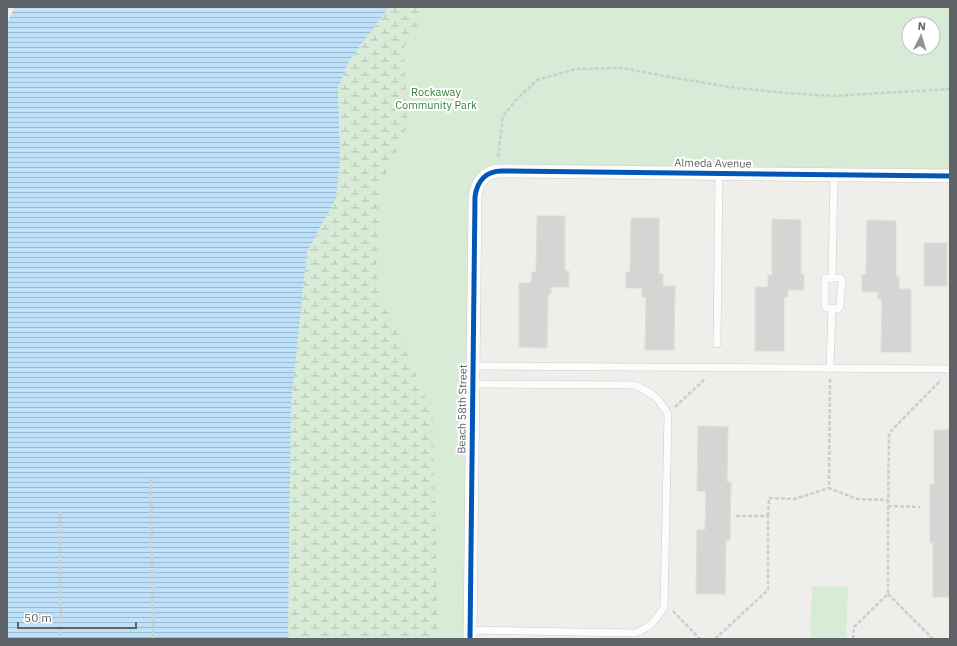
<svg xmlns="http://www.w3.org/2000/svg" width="957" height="646" font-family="'IBM Plex Sans',sans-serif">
<defs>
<pattern id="wetland-marsh" width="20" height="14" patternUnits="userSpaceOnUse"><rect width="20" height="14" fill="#d8ebd6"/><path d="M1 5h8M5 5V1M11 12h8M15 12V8" fill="none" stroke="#b2c2b1"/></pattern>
<pattern id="water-rules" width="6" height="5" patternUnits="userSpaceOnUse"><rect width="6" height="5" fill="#bfe0f9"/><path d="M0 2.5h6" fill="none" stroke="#9eb9cd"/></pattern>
</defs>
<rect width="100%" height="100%" fill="#efeeea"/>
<!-- green -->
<g fill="#d8ebd6" fill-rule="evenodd">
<path d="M389 7H950V176L502 171 480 181 470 639H288L307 252 336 198 340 159ZM909 24H933V48H909Z"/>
<polygon points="812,586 848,587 846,639 810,639"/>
</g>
<!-- wetland -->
<polygon fill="url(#wetland-marsh)" points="389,7 430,7 404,47 407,127 379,189 377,288 408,354 433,417 438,639 288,639 291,406 307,252 336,198 340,159 338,88 349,61"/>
<!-- water -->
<polygon fill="url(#water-rules)" points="15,7 389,7 349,61 338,88 340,159 336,198 307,252 291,406 288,639 7,639 7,23"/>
<!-- building -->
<g fill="#d6d5d3" stroke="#deddd9">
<polygon points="537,216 565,216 565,271 569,271 569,287 551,287 551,294 548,294 547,348 519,347 519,283 531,283 532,272 536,272"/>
<polygon points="631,218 659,218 659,274 663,274 663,286 675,286 674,350 645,350 646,297 642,297 642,288 626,288 626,272 630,272"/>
<polygon points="772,219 801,220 801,274 804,274 804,290 788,290 788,297 784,297 784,351 755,351 755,287 768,287 768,275 772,276"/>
<polygon points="867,220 896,221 896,276 899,277 899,289 911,289 911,352 881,352 882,299 878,299 878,292 862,292 862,275 866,274"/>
<rect x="924" y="243" width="23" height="43"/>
<polygon points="698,426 728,427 727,482 731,482 730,540 726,540 725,594 696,594 697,530 705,530 706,491 697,491"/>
<polygon points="934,430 950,430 950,597 933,597 933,543 930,543 930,484 934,484"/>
</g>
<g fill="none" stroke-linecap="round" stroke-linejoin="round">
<defs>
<g id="lane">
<polygon points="827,278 840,278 842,281 840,306 838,309 827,308 825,306 825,279"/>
<polyline points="832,278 834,175"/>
<polyline points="717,344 719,173"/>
<polyline points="473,366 950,369"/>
<polyline points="830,368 832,308"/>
<path d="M470 630 635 633C652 626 654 622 664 607L668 414C657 396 653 394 635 385L472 384"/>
</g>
<path id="street" d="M470 639 475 197C477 181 486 171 502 171L950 176"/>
</defs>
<!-- lane casing -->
<use href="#lane" stroke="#cbcccc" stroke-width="8"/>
<!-- street casing -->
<use href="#street" stroke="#cbcccc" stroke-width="14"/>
<!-- path -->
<g stroke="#cacfcc" stroke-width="2.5" stroke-dasharray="4 2" stroke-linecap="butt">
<polyline points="498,157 503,116 517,99 537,80 576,69 622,68 664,76 729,87 786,93 833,96 950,89"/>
<polyline points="830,379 829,488 857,499 888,500"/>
<polyline points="675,407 705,379"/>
<polyline points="151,479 153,639"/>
<polyline points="888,506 920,507"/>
<polyline points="60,512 61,639"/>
<polyline points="768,516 769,498 795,499 829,488"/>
<polyline points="888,594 933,639"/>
<polyline points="673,611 700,639"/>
<polyline points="715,639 768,590 768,516 735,516"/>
<polyline points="853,639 854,627 888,594 888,524 889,433 941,380"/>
</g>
<!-- lane -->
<use href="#lane" stroke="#fdfcfc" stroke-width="7"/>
<!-- street -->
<use href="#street" stroke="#fdfcfc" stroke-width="13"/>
<defs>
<path id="cycleway" d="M470 639 475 197C477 181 486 171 502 171L950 176"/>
</defs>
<!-- cycleway casing -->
<use href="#cycleway" stroke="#fff" stroke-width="8"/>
<!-- cycleway -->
<use href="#cycleway" stroke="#0057b8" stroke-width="5"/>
</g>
<g text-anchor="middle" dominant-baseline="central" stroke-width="4" stroke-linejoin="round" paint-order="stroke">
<!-- park labels -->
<g font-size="11" fill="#348238" stroke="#fff">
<text x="436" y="92">Rockaway<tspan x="436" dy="13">Community Park</tspan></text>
</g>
<!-- street labels -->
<g font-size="11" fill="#5f6368" stroke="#fff">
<text transform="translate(713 163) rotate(1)">Almeda Avenue</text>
<text transform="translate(462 409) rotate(-89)">Beach 58th Street</text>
</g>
</g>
<!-- border -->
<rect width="957" height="646" fill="none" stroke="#5f6368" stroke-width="16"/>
<!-- north arrow -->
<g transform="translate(921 36) rotate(5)"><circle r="19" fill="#ffffff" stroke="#bfc1c3"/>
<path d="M0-3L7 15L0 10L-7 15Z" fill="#919496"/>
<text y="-6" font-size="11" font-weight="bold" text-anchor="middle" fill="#5f6368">N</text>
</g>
<!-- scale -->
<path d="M18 622v6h118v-6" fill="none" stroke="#5f6368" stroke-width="2"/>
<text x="24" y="622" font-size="12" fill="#5f6368" stroke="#ffffff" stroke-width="3" paint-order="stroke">50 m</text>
</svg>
